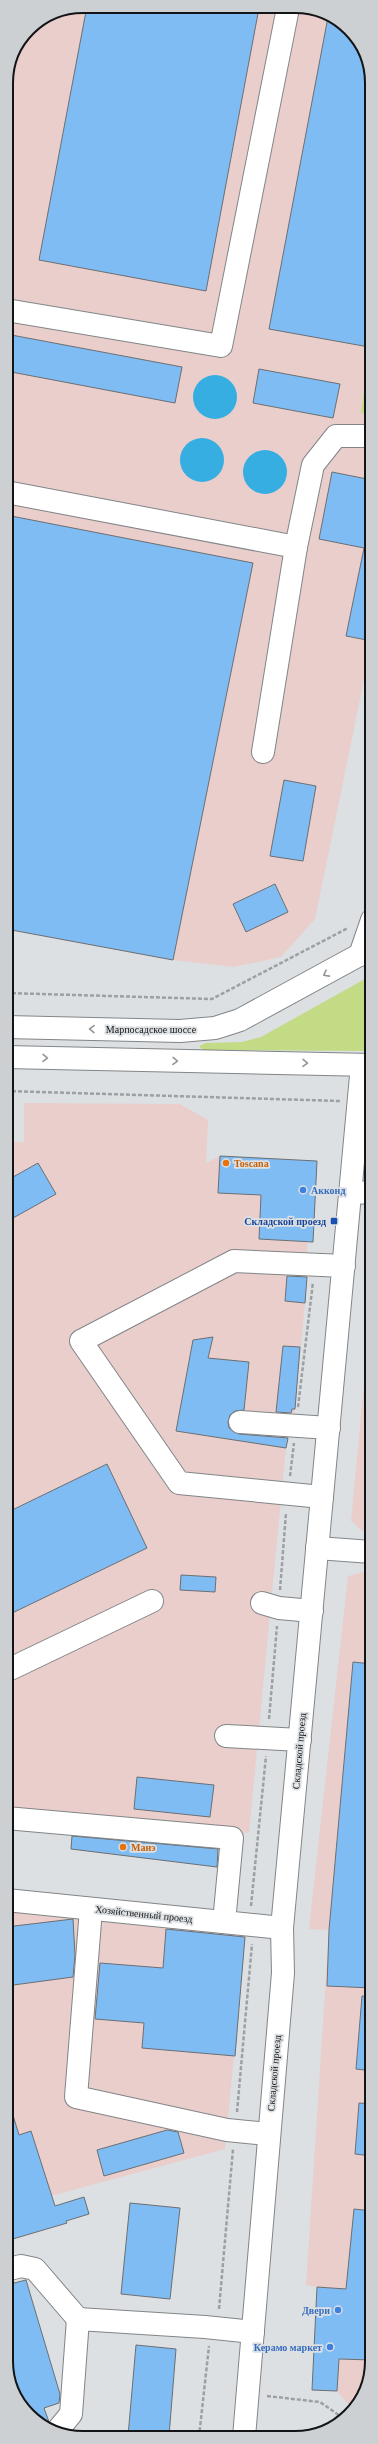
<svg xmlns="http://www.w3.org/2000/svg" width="378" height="2444" font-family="Georgia,serif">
<rect width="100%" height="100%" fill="#dce0e3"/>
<!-- industrial -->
<g fill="#e9cecc">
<polygon points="83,6 314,9 353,33 372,78 372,331 361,413 372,415 372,641 315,919 281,957 234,967 173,960 6,929 6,83 12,54 29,29 54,12"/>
<polygon points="24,1103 180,1104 208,1120 206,1163 220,1156 218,1193 261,1195 259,1239 307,1242 308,1263 305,1303 295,1409 286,1448 249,1833 6,1810 6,1142 24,1142"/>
<polygon points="372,1299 372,1539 351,1521"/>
<polygon points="372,1570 372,2361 366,2390 353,2410 337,2391 312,2390 317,2287 306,2285 329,1930 309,1929 348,1576"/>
<polygon points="6,1911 73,1919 246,1932 225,2149 6,2208"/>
</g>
<!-- green -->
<g fill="#c2db84">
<polygon points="372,331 372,415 361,413"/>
<polygon points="372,975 372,1051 203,1050 199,1046 206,1043 242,1042 261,1037"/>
</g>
<!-- water -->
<g fill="#36aee2">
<circle cx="215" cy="397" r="22"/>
<circle cx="202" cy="460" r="22"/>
<circle cx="265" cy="472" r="22"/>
</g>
<!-- building -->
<g fill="#80bcf4" stroke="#6c6f72">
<polygon points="87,6 259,8 206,291 39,260"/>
<polygon points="328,17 353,33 372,78 372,331 369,347 269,329"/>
<polygon points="6,334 182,367 175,403 6,371"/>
<polygon points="259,369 340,384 333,418 253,403"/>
<polygon points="332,472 372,480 372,641 346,636 364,548 319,539"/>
<polygon points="6,515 253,563 173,960 6,929"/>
<polygon points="284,780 316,786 303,861 270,856"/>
<polygon points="275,884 288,912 246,932 233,904"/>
<polygon points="220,1156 317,1161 313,1242 259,1239 261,1195 218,1193"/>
<polygon points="38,1163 56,1194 6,1222 6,1181"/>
<polygon points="287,1276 307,1277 305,1303 285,1301"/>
<polygon points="213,1337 208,1358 249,1362 244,1410 235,1411 230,1415 228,1422 229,1428 239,1434 288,1438 286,1448 176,1431 193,1340"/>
<polygon points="283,1346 300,1347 295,1409 292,1409 291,1413 276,1412"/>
<polygon points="107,1464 147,1548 6,1616 6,1513"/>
<polygon points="181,1575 216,1577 215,1592 180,1590"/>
<polygon points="353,1662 372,1664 372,1988 327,1986 329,1930"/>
<polygon points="137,1777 214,1785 210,1817 134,1809"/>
<polygon points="72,1836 218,1849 217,1867 71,1849"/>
<polygon points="73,1919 75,1955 73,1977 6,1986 6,1927"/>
<polygon points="166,1929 245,1937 235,2056 142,2048 144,2023 95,2019 100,1963 163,1968"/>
<polygon points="362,1996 372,1997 372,2071 356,2069"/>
<polygon points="6,2102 9,2102 19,2135 31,2131 55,2206 84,2197 89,2214 66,2221 67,2223 6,2241 6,2223 12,2221 6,2205"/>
<polygon points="359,2103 372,2104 372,2156 355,2154"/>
<polygon points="167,2130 178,2132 184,2153 104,2176 97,2150"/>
<polygon points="130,2203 180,2208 170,2299 121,2294"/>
<polygon points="354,2209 372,2211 372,2360 339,2359 337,2391 312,2390 317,2287 346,2289"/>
<polygon points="26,2280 60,2394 59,2403 44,2408 49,2422 46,2425 25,2411 6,2366 6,2285"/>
<polygon points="136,2345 176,2349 169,2436 128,2436"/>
</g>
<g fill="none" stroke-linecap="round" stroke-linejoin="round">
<defs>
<g id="minor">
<polyline points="6,310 221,346 288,8"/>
<polyline points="6,492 296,547 263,752"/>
<polyline points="296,547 313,465 336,436 372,436"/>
<polyline points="360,955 372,920"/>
<polyline points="351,1192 372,1193"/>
<polyline points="240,1422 329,1428"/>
<polyline points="322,1497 179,1483 81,1341 234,1261 344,1266"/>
<polyline points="317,1548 372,1552"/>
<polyline points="262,1603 279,1608 312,1611"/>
<polyline points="6,1671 152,1601"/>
<polyline points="226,1736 300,1740"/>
<polyline points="6,1818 232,1838 224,1922"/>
<polyline points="6,1900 282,1928"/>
<polyline points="91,1909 76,2097 227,2130 268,2134"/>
<polyline points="6,2270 21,2266 35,2269 78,2319"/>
<polyline points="57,2431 71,2414 78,2319 205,2327 253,2332"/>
<polyline points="244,2437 283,1973 282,1928 362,1065"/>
</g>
<g id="major">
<polyline points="6,1027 180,1031 215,1028 240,1020 372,948"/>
<polyline points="6,1057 372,1065"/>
</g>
</defs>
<!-- minor casing -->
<use href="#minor" stroke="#828588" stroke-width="24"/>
<!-- major casing -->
<use href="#major" stroke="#828588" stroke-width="24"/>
<!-- path -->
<g stroke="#9da0a2" stroke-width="2.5" stroke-dasharray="4 2" stroke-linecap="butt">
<polyline points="6,993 212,999 348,928"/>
<polyline points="6,1091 340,1101"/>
<polyline points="298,1407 313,1282"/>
<polyline points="290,1476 294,1443"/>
<polyline points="280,1590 286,1513"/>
<polyline points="269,1719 277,1626"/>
<polyline points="251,1906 266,1756"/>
<polyline points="237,2112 252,1944"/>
<polyline points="219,2309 233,2149"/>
<polyline points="267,2396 320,2402 343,2418"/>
<polyline points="199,2437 209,2346"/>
</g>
<!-- minor -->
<use href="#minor" stroke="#fff" stroke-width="22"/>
<!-- major -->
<use href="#major" stroke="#fff" stroke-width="22"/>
</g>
<!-- one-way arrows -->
<defs><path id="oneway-chevron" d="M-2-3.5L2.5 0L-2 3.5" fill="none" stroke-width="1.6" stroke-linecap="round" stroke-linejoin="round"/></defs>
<g stroke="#959596">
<use href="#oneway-chevron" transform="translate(326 974) rotate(152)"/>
<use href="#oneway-chevron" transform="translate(92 1029) rotate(-179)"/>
<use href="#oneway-chevron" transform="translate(45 1058) rotate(1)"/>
<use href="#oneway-chevron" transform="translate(175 1061) rotate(1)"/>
<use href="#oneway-chevron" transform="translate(305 1063) rotate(1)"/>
</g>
<!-- markers -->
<g fill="#e8710a" stroke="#dce0e3" stroke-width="1.5">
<circle cx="226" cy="1163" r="4"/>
<circle cx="123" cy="1847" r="4"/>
</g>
<g fill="#3f7fe0" stroke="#dce0e3" stroke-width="1.5">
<circle cx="303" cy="1190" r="4"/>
<circle cx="338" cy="2310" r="4"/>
<circle cx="330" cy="2347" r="4"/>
</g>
<rect fill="#1a4fb4" stroke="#dce0e3" stroke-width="1.5" x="330" y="1217" width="8" height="8" rx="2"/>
<g text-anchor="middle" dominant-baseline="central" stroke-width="3.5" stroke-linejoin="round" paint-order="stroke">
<!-- street labels -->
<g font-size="10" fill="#131415" stroke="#dce0e3">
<text x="151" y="1029">Марпосадское шоссе</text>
<text transform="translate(299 1751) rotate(-85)">Складской проезд</text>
<text transform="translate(144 1914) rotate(6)">Хозяйственный проезд</text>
<text transform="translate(274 2073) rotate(-85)">Складской проезд</text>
</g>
<!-- food labels -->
<g font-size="10" font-weight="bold" fill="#c56008" stroke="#dce0e3" text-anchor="start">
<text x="234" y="1163">Toscana</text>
<text x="131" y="1847">Манэ</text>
</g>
<!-- shop labels -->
<g font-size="10" font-weight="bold" fill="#366cbe" stroke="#dce0e3" text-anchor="end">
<text x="311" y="1190" text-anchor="start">Акконд</text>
<text x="330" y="2310">Двери</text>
<text x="322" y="2347">Керамо маркет</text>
</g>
<!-- transit labels -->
<g font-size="10" font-weight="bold" fill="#164399" stroke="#dce0e3" text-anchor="end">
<text x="326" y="1221">Складской проезд</text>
</g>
</g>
<!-- crop -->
<path d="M0 0H378V2444H0ZM83 13H295A70 70 0 0 1 365 83V2361A70 70 0 0 1 295 2431H83A70 70 0 0 1 13 2361V83A70 70 0 0 1 83 13Z" fill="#ccd0d3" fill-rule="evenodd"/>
<path fill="none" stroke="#131415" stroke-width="2" d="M83 13H295A70 70 0 0 1 365 83V2361A70 70 0 0 1 295 2431H83A70 70 0 0 1 13 2361V83A70 70 0 0 1 83 13Z"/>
</svg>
